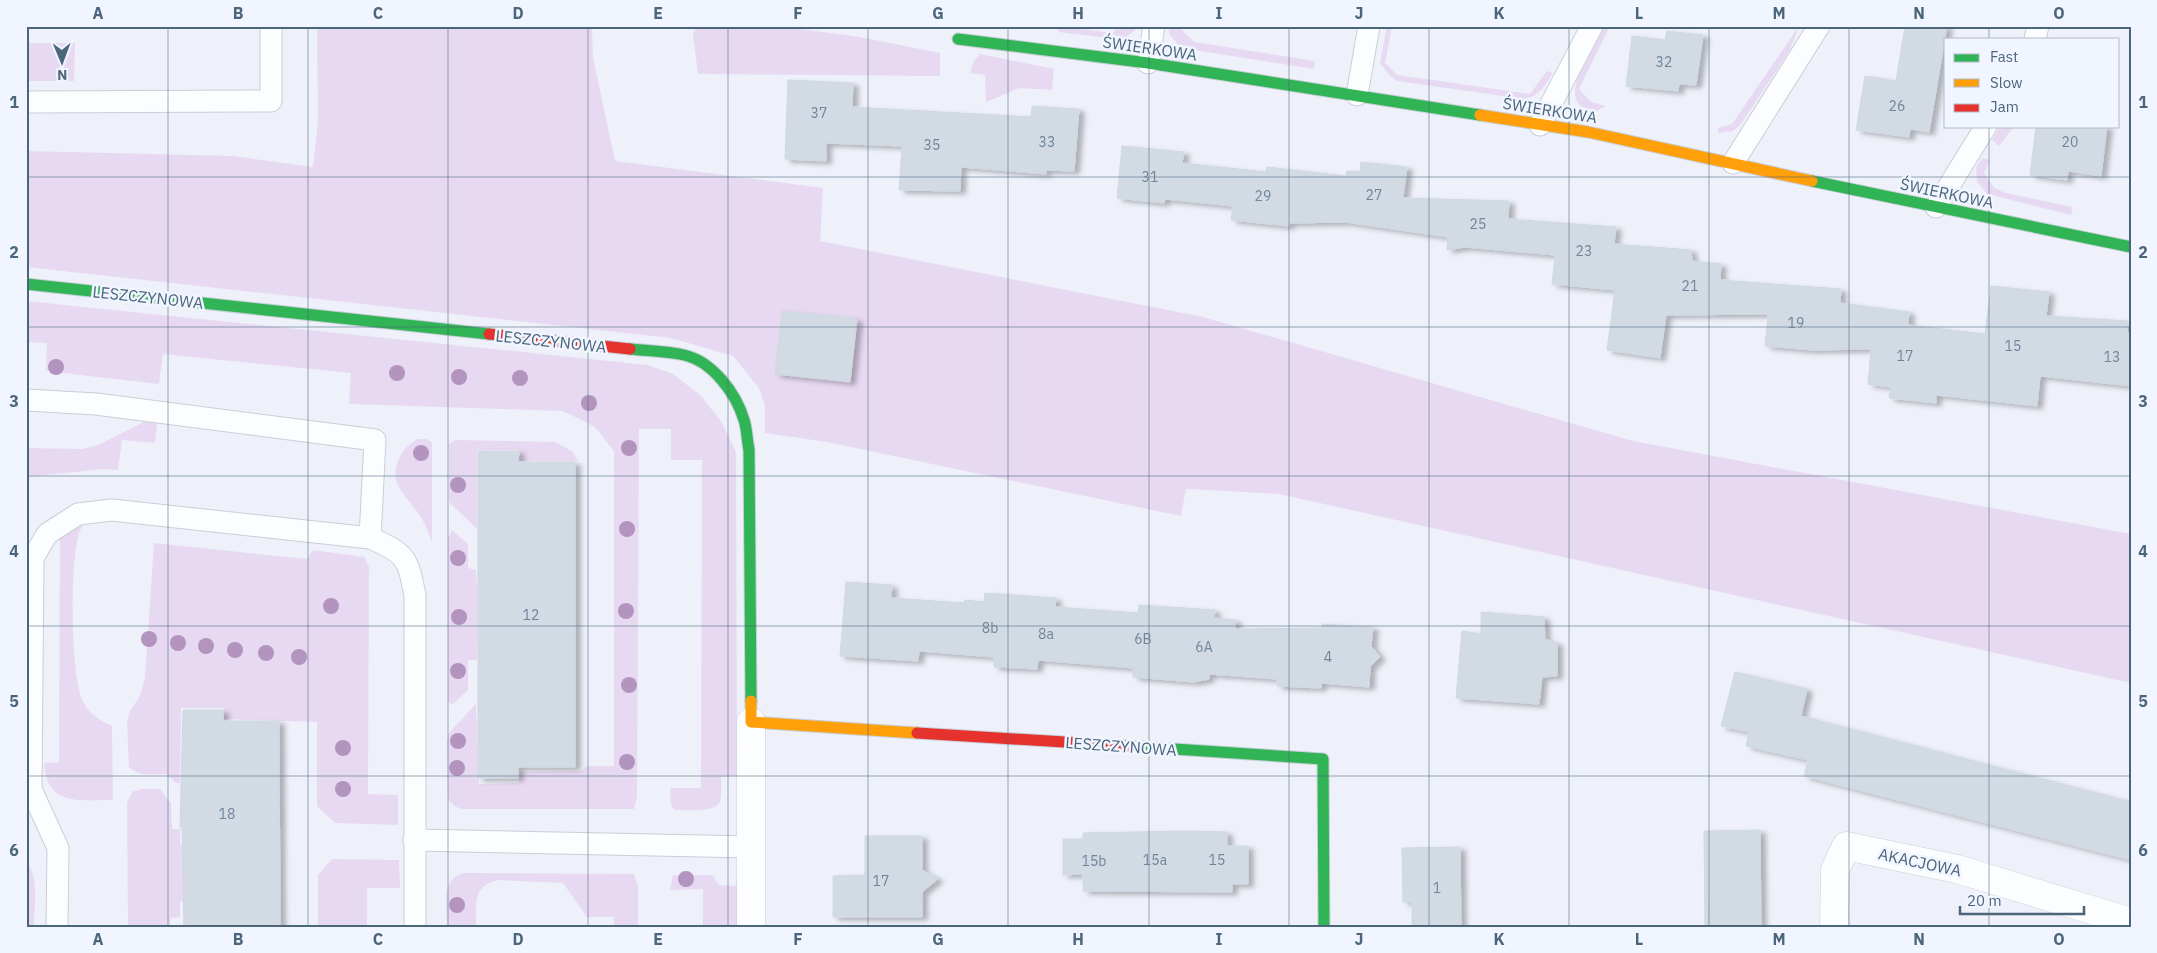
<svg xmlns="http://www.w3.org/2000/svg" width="2157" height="953" font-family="'IBM Plex Sans',sans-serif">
<defs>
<filter id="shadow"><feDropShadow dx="5.5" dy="3" stdDeviation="2.5" flood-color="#0004"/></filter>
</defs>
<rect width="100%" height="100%" fill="#eef1f9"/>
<!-- green -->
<g fill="#e7d9f2">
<polygon points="52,26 197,26 194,28"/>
<polygon points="317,26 592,26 593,57 615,161 823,188 820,241 1203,317 1633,441 2131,534 2131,683 1279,494 1186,489 1181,516 827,442 765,433 765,405 759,388 733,356 671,338 26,267 26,151 233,156 313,167 318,120"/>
<polygon points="696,26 777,26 860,37 940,53 940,76 698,74 693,35"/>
<polygon points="1059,26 1112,33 1121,26 1140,26 1126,37 1118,39 1058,32"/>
<polygon points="1168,26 1178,26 1194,42 1315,61 1314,69 1181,48 1170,35"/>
<path d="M1387 26H1392L1385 63 1397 75 1530 94 1547 71 1553 73C1545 85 1539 97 1524 99L1397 81 1389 75 1380 63Z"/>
<path d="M1603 26H1610L1579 89 1591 102 1606 106 1596 111C1592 110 1585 108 1581 106 1562 92 1595 42 1603 26Z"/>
<polygon points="1799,26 1790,50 1741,124 1733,131 1718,133 1718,128 1732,124"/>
<polygon points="26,43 75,43 74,81 26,81"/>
<polygon points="980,54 1054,69 1052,90 1019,88 986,102 985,75 970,73 974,61"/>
<polygon points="2000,126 2014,126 1999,146 1992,140"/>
<polygon points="1983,158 1990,160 1984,173 1994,188 2006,193 2073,207 2071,215 1987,194 1977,181 1976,167"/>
<path d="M26 301 648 365 673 374 700 395 721 421 736 452 737 776 721 777C721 784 722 794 720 801 718 813 685 810 675 810L671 805 670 788H701L702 460H671V429H639L637 797 634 809H462L454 806 448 799 447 741 449 733 476 704 479 784 519 783 520 772 581 771 587 766H614V451L595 427 563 411 349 404 351 373 163 354 159 384 46 371 47 343 26 342Z"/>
<polygon points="158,415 155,443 122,440 118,470 104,469 26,477 26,448 82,449 98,445"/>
<path d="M418 439H426L432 442V542C429 534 426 525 421 517 414 506 404 497 398 485 390 467 403 446 418 439Z"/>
<polygon points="456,440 555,442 572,451 578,461 520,461 519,450 477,450 477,529 449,502 449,444"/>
<path d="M90 517C86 522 81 527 79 533 70 562 70 676 83 702 90 715 99 720 112 726L113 800C79 800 47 807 44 763L59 762 60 540H47Z"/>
<polygon points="452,530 468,544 468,568 476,570 477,586 486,586 486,645 477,644 477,660 468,660 468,690 452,705 448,701 448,538"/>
<path d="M154 543 307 559 313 550 364 557 369 567 368 794 398 795V825L335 823 317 806V722L224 719V708H181L180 783H176L166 774C154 774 138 777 129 767L127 721 130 711 140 696 145 678Z"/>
<polygon points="142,789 160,789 171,804 172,829 180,829 180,845 189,845 189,901 180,902 180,917 171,918 170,927 128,927 127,803 132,792"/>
<polygon points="332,859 399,860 400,888 367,888 367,927 318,927 318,875"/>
<path d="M26 862C40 877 34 907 34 927H26Z"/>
<path d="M464 873 634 874 638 886V927H614V917H587L563 883 499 880C472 885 476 905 476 927H447C447 907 440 878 464 873Z"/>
<polygon points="673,875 712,875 719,885 737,886 737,927 703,927 703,889 670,890"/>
</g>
<!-- building -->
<g fill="#d2dae4" stroke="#d0d8e2" filter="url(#shadow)">
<polygon points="1905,26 1947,26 1929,132 1910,129 1909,137 1856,130 1865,76 1896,81"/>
<polygon points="1667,31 1703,35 1696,85 1679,84 1678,91 1626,86 1632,36 1665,40"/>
<polygon points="788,80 853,83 852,107 1031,117 1032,106 1079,109 1074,171 1046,170 1046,174 961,167 960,191 899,190 902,146 826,143 826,161 785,159"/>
<polygon points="2036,126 2107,126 2101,176 2068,171 2067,180 2030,175"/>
<polygon points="1122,146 1184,152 1182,163 1266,172 1267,167 1346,176 1347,171 1360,172 1361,162 1407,167 1403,198 1509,201 1508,219 1616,227 1614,244 1691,250 1692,261 1721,264 1720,280 1841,289 1840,303 1909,312 1908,325 1985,334 1991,286 2049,292 2046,316 2128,321 2127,333 2131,333 2131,386 2040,376 2037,406 1936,395 1936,403 1889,398 1891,387 1868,384 1871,349 1813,350 1765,346 1768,314 1666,315 1660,358 1607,350 1615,290 1552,284 1555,255 1465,247 1447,250 1448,237 1345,222 1290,223 1289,226 1231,220 1233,206 1165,199 1164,203 1117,198"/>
<polygon points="782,311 857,319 850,382 775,374"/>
<polygon points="478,451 519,451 518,462 575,462 575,767 518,767 518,778 478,778"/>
<polygon points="846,582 892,585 891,598 964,603 965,600 984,602 985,593 1056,598 1055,607 1138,613 1139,605 1215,610 1214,618 1236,620 1235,629 1322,628 1322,624 1373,627 1371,646 1380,657 1370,667 1369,687 1321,683 1321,688 1277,686 1277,679 1209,674 1209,679 1194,682 1133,677 1133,668 1038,660 1037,669 994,667 994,657 919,651 918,661 840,656"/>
<polygon points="1481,612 1544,617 1545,639 1557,643 1557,676 1542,677 1539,704 1456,698 1462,631 1481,634"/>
<polygon points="1735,672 1807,689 1801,716 2131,802 2131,860 1804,776 1808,760 1746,746 1749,732 1721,726"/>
<polygon points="183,710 223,710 223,721 279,721 280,927 184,927 182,827 180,827"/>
<polygon points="1760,830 1761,927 1705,927 1704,831"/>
<polygon points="1185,831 1227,832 1227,846 1248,846 1248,884 1232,884 1232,892 1083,891 1083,874 1063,875 1063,839 1083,839 1083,833"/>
<polygon points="865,836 922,836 922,870 938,879 922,892 922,917 833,917 833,876 865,875"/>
<polygon points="1460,847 1461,927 1412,927 1412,902 1403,902 1402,848"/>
</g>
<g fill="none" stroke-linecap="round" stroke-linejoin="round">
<defs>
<g id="lane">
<polyline points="2035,39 2038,26"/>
<polyline points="1148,63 1154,26"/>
<polyline points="1357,95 1369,26"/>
<polyline points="26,102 271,101 271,26"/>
<polyline points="1540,125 1592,26"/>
<polyline points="1733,163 1819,26"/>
<polyline points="1936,207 1986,126"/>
<polyline points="26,400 96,404 375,440 370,538"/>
<polyline points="414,840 751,847"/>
<path d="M57 927 58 848 31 789 33 558 47 534 78 514 112 510 370 538C406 553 408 558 415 596V927"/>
</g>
<g id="street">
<polyline points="751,927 751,722"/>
<polyline points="1834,927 1835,870 1846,846 1957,869 2131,922"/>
</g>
<g id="fast">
<polyline points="958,39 1148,63 1480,115"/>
<polyline points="1812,181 2131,247"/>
<polyline points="26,284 489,334"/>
<path d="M630 349C648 351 666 351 684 355 712 361 736 393 744 420 747 429 747 440 749 450L751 701"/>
<polyline points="1129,746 1323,759 1324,927"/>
</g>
<g id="slow">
<polyline points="1480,115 1588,132 1812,181"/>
<polyline points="751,701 751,722 917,733"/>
</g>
<g id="jam">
<polyline points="489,334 630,349"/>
<polyline points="917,733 1129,746"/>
</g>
</defs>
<!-- lane casing -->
<use href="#lane" stroke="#c9cfd7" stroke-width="23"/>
<!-- street casing -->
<use href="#street" stroke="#c9cfd7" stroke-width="29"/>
<!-- fast casing -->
<use href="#fast" stroke="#c7ced7" stroke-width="13"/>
<!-- slow casing -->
<use href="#slow" stroke="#c7ced7" stroke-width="13"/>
<!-- jam casing -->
<use href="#jam" stroke="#c7ced7" stroke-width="13"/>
<!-- lane -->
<use href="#lane" stroke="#fcfdfe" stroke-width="21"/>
<!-- street -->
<use href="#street" stroke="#fcfdfe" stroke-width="28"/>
<!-- fast -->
<use href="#fast" stroke="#30b455" stroke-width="11"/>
<!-- slow -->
<use href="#slow" stroke="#ff9f0a" stroke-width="11"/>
<!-- jam -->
<use href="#jam" stroke="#e5322d" stroke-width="11"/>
</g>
<!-- trees -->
<g fill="#b294be">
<circle cx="56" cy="367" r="8"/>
<circle cx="397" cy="373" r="8"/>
<circle cx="459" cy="377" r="8"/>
<circle cx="520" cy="378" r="8"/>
<circle cx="589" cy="403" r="8"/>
<circle cx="629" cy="448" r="8"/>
<circle cx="421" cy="453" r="8"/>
<circle cx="458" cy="485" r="8"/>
<circle cx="627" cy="529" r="8"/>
<circle cx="458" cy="558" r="8"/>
<circle cx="331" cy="606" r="8"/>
<circle cx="626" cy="611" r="8"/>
<circle cx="459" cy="617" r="8"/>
<circle cx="149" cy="639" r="8"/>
<circle cx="178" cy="643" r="8"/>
<circle cx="206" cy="646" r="8"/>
<circle cx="235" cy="650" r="8"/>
<circle cx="266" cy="653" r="8"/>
<circle cx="299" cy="657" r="8"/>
<circle cx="458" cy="671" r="8"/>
<circle cx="629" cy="685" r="8"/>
<circle cx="458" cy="741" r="8"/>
<circle cx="343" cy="748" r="8"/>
<circle cx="627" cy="762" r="8"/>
<circle cx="457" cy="768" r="8"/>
<circle cx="343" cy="789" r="8"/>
<circle cx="686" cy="879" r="8"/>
<circle cx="457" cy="905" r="8"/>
</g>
<!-- grid -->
<path fill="none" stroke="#4b657b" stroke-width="1" stroke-opacity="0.55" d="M168 26V927M308 26V927M448 26V927M588 26V927M728 26V927M868 26V927M1008 26V927M1149 26V927M1289 26V927M1429 26V927M1569 26V927M1709 26V927M1849 26V927M1989 26V39M1989 126V927M26 177H2131M26 327H2131M26 476H2131M26 626H2131M26 776H2131"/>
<g text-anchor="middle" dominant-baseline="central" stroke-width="5" stroke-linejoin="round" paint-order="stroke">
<!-- number labels -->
<g font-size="14" fill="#708598">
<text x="1664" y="62">32</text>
<text x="1897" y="106">26</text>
<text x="819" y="113">37</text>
<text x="1047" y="142">33</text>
<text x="2070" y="142">20</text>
<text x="932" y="145">35</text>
<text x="1150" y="177">31</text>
<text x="1374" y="195">27</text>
<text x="1263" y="196">29</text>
<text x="1478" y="224">25</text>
<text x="1584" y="251">23</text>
<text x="1690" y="286">21</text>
<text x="1796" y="323">19</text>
<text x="2013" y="346">15</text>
<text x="1905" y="356">17</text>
<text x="2112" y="357">13</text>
<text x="531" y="615">12</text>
<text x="990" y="628">8b</text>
<text x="1046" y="634">8a</text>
<text x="1143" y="639">6B</text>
<text x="1204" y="647">6A</text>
<text x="1328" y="657">4</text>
<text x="227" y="814">18</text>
<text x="1155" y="860">15a</text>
<text x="1217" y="860">15</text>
<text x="1094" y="861">15b</text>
<text x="881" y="881">17</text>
<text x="1437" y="888">1</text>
</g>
<!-- street labels -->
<g font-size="16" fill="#4b657b" stroke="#f1f5ff">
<text transform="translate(1150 48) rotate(8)">ŚWIERKOWA</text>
<text transform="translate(1550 110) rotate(9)">ŚWIERKOWA</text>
<text transform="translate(1947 193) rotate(12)">ŚWIERKOWA</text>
<text transform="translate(148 297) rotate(6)">LESZCZYNOWA</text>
<text transform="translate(551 341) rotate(6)">LESZCZYNOWA</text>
<text transform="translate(1121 746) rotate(4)">LESZCZYNOWA</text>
<text transform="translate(1920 862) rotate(12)">AKACJOWA</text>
</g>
</g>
<!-- border -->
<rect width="2157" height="953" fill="none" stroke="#f1f5ff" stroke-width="55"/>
<!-- legend -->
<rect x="1944" y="38" width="175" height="90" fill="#f1f5ff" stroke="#afbbca"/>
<rect x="1954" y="54" width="25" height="8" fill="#30b455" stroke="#afbbca"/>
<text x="1990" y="62" font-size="15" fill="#4b657b">Fast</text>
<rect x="1954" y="79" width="25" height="8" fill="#ff9f0a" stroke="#afbbca"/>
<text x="1990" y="88" font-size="15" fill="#4b657b">Slow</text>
<rect x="1954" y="104" width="25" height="8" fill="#e5322d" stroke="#afbbca"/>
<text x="1990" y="112" font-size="15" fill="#4b657b">Jam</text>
<!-- north arrow -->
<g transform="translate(62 62) rotate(179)" stroke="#f1f5ff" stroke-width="4" paint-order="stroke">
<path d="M0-4L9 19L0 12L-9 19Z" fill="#4b657b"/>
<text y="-8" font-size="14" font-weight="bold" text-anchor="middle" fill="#4b657b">N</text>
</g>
<!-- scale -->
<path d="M1960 906v8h124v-8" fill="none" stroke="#4b657b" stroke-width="2.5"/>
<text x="1967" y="906" font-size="15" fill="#4b657b" stroke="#f1f5ff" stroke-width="4" paint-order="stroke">20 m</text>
<rect x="28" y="28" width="2102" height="898" fill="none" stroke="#4b657b" stroke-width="2"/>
<g font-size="16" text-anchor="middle" font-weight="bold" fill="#4b657b">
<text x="98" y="19">A</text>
<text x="238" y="19">B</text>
<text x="378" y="19">C</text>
<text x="518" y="19">D</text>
<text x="658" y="19">E</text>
<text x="798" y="19">F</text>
<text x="938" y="19">G</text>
<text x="1078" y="19">H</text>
<text x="1219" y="19">I</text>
<text x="1359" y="19">J</text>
<text x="1499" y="19">K</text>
<text x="1639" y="19">L</text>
<text x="1779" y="19">M</text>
<text x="1919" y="19">N</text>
<text x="2059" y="19">O</text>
<text x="14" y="108">1</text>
<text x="2143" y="108">1</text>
<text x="14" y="258">2</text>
<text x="2143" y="258">2</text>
<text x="14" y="407">3</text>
<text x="2143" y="407">3</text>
<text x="14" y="557">4</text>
<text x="2143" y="557">4</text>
<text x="14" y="707">5</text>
<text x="2143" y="707">5</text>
<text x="14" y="856">6</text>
<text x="2143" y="856">6</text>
<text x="98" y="945">A</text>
<text x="238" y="945">B</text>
<text x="378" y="945">C</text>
<text x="518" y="945">D</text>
<text x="658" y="945">E</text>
<text x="798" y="945">F</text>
<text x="938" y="945">G</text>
<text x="1078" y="945">H</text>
<text x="1219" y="945">I</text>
<text x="1359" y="945">J</text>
<text x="1499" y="945">K</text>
<text x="1639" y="945">L</text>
<text x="1779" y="945">M</text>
<text x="1919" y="945">N</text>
<text x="2059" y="945">O</text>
</g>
</svg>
